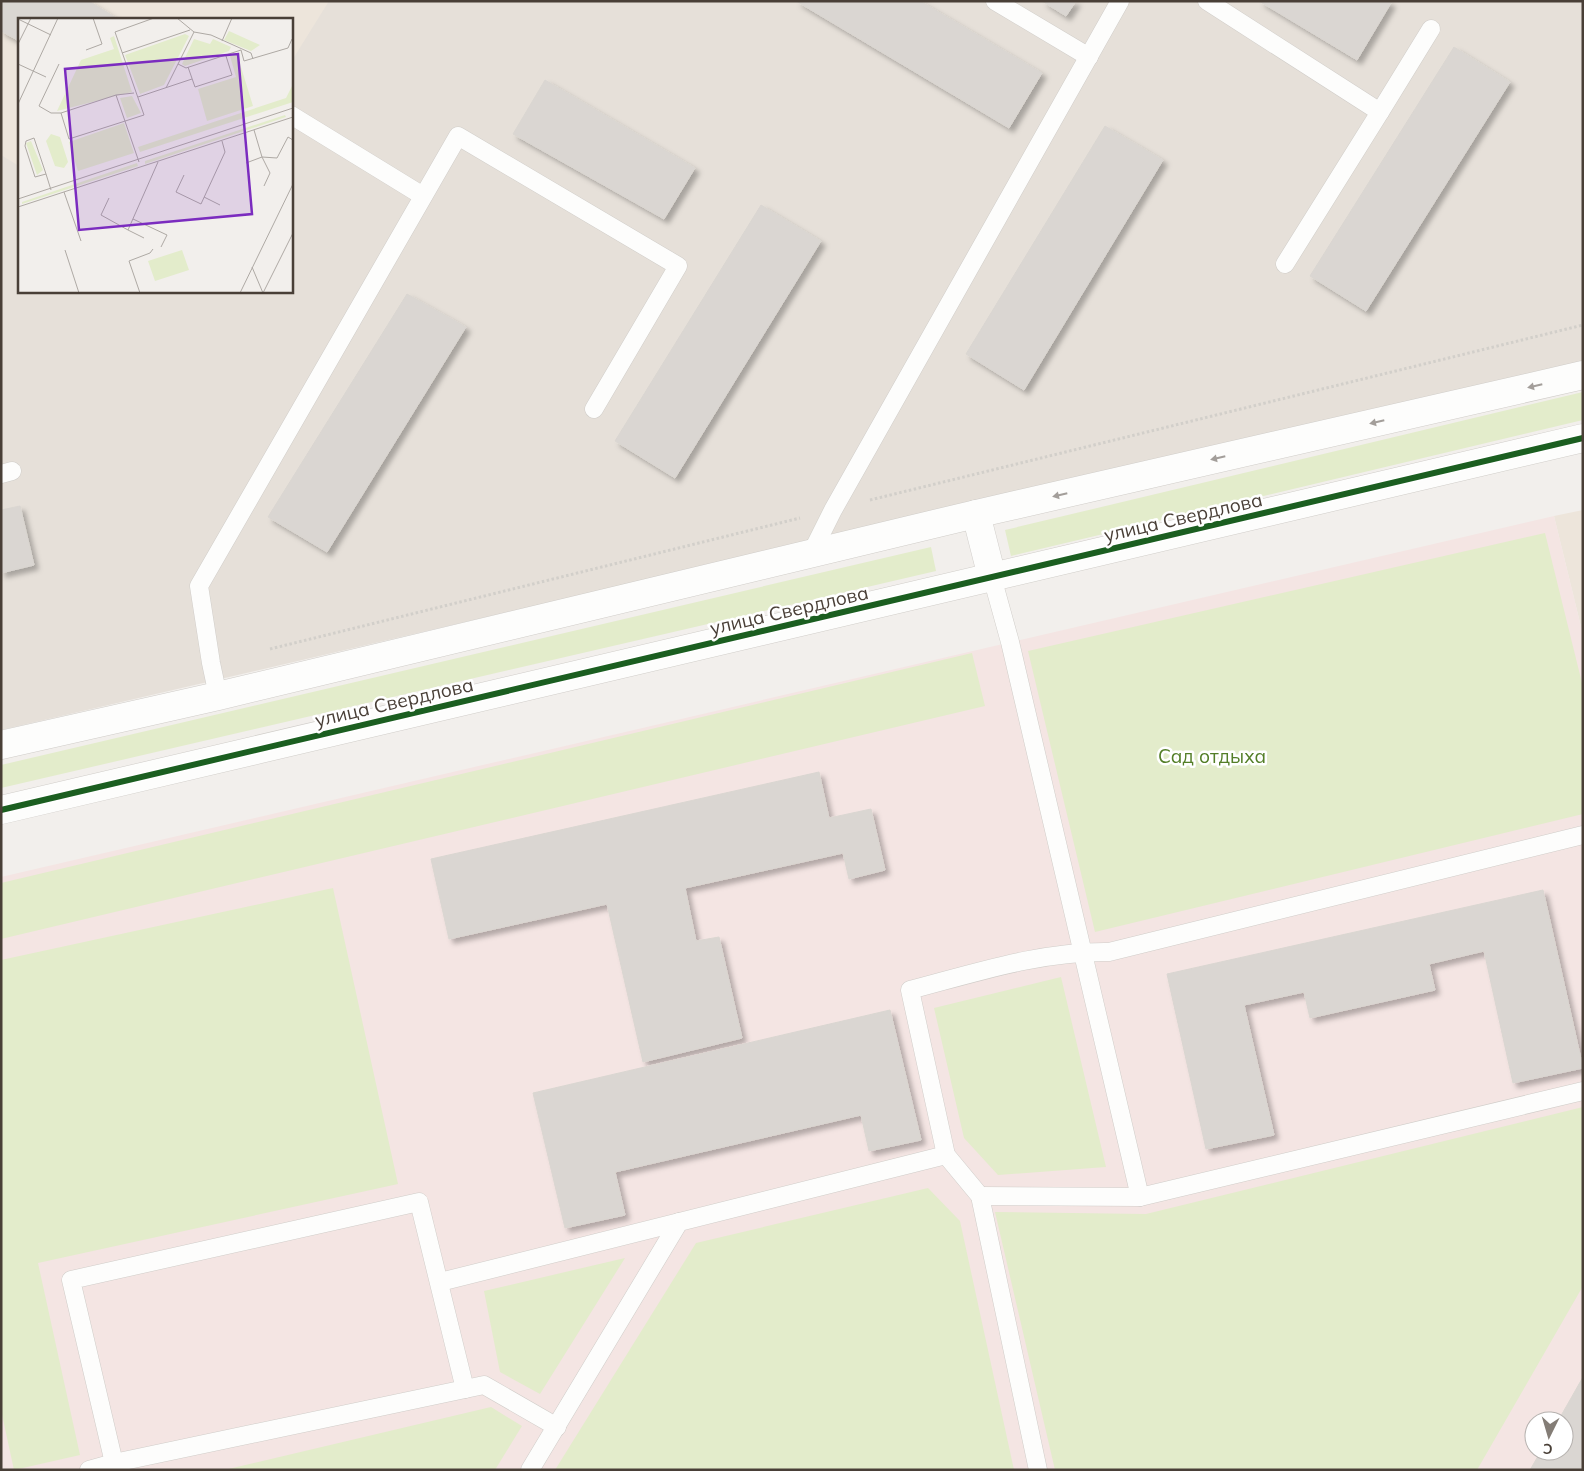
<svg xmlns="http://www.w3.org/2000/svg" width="1584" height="1471" font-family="Mulish,sans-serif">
<defs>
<filter id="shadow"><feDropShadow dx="4.5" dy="4.5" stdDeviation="2.5" flood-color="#0004"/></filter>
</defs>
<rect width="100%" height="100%" fill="#f2efec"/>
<!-- residential -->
<path fill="#e6e0d9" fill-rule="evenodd" d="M1 1H1583V362L1 730ZM19 19H291V291H19Z"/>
<!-- education -->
<g fill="#ede5db">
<polygon points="1,1 329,1 291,62 291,19 19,19 19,166 1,155"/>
<polygon points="1583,510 1583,635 1554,516"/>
</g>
<!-- medical -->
<path fill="#f4e5e3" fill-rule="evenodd" d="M1554 516 1583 635V1470H1V877ZM1534 1421H1564V1451H1534Z"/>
<!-- green -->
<g fill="#e3eccb">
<polygon points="1583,392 1583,420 1011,556 1005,530"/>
<polygon points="1545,533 1583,687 1583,814 1095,932 1028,651"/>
<polygon points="931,547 936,571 1,788 1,765"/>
<polygon points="972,653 985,706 1,939 1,883"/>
<polygon points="333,888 398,1184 38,1263 80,1455 14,1470 1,1410 1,960"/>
<polygon points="1061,977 1106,1167 998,1175 964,1138 934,1008"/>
<polygon points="1583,1107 1583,1286 1477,1470 1055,1470 995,1212 1146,1214"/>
<polygon points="928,1188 960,1221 1014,1470 555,1470 696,1243"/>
<polygon points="625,1258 540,1394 500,1372 484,1291"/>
<polygon points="491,1407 522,1426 495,1470 224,1470"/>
</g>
<!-- building -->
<g fill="#dad6d2" stroke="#dad6d1" filter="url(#shadow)">
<polygon points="1,1 89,1 118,19 19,19 19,41 1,31"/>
<polygon points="796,1 920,1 1042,73 1009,128"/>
<polygon points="1042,1 1076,1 1066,16"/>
<polygon points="1259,1 1388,1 1391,3 1357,60"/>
<polygon points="1454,47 1510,82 1366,311 1310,276"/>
<polygon points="545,80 695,168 664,219 513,134"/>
<polygon points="1105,126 1163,160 1024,390 966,354"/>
<polygon points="761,205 821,241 675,478 615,441"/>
<polygon points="407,294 466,327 327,552 268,517"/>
<polygon points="20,506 34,565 1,573 1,510"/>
<polygon points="819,772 829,818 871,809 885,870 849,879 843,853 685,888 696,941 719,937 742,1038 643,1062 607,904 449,939 431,859"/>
<polygon points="1543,890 1583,1068 1513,1083 1484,951 1429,964 1435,990 1310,1018 1304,992 1244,1005 1274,1135 1206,1149 1167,974"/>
<polygon points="890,1010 921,1140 869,1151 861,1115 615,1172 625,1215 565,1228 533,1093"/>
<polygon points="1583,1377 1583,1470 1530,1470 1541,1451 1564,1451 1564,1421 1558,1421"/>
</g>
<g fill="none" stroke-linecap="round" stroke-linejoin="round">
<defs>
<g id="service">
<polyline points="995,1 1089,57"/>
<polyline points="1207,1 1380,112 1285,264"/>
<polyline points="1380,112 1431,29"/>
<polyline points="291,115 423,196"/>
<polyline points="1,474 12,471"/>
<polyline points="811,554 833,510 1120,1"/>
<polyline points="992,577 1010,642 1140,1197"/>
<polyline points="218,696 211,663 199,586 458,136 678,266 594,409"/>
<polyline points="980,1196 1140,1197 1583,1091"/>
<polyline points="440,1282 946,1155"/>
<polyline points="114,1463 71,1280 419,1202 465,1389"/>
<polyline points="89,1470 114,1463 484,1385 557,1427"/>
<polyline points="530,1470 679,1222"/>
<path d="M1038 1470 980 1196 946 1155 910 990C975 973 1041 951 1109 952L1583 835"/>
</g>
<polyline id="minor" points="976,514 992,577"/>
<g id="tertiary">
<polyline points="1,745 218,696 976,514 1583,375"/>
<polyline points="1,810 1583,438"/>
</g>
</defs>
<!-- service casing -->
<use href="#service" stroke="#d0cdc9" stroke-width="19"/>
<!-- minor casing -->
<use href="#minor" stroke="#d0cdc9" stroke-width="29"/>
<!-- tertiary casing -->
<use href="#tertiary" stroke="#d0cdc9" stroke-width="29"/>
<!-- path -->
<g stroke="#d2cfca" stroke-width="3" stroke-dasharray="2.5 2.5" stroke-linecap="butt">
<polyline points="870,500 1583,325"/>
<polyline points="270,649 800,518"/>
</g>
<!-- service -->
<use href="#service" stroke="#fdfdfc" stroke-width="18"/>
<!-- minor -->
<use href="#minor" stroke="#fdfdfc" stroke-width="28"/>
<!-- tertiary -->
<use href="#tertiary" stroke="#fdfdfc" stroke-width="28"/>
<defs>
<polyline id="cycleway" points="1,810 1583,438"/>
</defs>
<!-- cycleway casing -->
<use href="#cycleway" stroke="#fff" stroke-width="9"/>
<!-- cycleway -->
<use href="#cycleway" stroke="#1b5e20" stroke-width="6"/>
</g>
<!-- one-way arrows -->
<defs><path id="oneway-solid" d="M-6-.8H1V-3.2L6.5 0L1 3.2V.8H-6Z" transform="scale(1.25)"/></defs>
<g fill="#a39e9a">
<use href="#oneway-solid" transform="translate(1535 386) rotate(167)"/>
<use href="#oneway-solid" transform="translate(1377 422) rotate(167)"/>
<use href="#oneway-solid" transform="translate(1218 458) rotate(167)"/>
<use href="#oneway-solid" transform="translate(1060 495) rotate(167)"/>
</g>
<g text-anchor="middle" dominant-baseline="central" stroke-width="5" stroke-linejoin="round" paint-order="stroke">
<!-- street labels -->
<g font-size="19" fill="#493f37" stroke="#fff">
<text transform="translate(1183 517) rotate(-13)">улица Свердлова</text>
<text transform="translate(789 610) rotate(-13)">улица Свердлова</text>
<text transform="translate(394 702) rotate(-13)">улица Свердлова</text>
</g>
<!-- park labels -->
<g font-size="19" fill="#537e27" stroke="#fff">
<text x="1212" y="756">Сад отдыха</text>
</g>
</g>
<!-- overview -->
<g transform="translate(18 18)">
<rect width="275" height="275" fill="#f2efec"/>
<path d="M211 13 242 27 233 33 206 22ZM167 16 171 18 146 67 122 76 107 37ZM96 18 114 74 39 93 63 42 96 31 92 20ZM176 21 192 26 195 21 213 29 211 33 167 48 164 46ZM219 36 235 88 189 103 180 71 218 59 212 38ZM275 66V84L122 134 120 129 268 80ZM114 78 123 95 109 100 102 80ZM267 97 268 99 127 146V143ZM106 105 116 135 60 153 51 124ZM33 116 42 119 50 144 46 150 37 148 28 123ZM13 123 25 152 19 157 8 125ZM119 145 120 148 4 186V184ZM164 232 171 252 137 263 130 243Z" fill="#e3eccb"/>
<path fill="none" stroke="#aea9a4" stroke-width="1" d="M159 0 176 14 193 17 233 35 235 41M0 1 33 17M204 23 214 0M0 26 13 0M68 32 84 26 75 0M223 32 226 43 270 30 274 21M104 35 172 12M0 46 28 59M41 46 21 88 33 95H43L98 77 116 75M160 46 168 50 223 32M170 49 177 69 214 57 208 38M148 70 176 14M98 77 121 144M120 79 174 61M0 86 40 0M43 95 51 121 126 97 97 14 136 0M236 112 244 139 259 140 270 119 275 122M228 145 244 139 252 155 246 168M28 156 17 159 7 128 8 123 16 120 28 156 33 172M166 157 158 174 183 186 207 134 204 123M46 174 63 223M186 179 202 187M91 180 83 197 110 212 140 144M0 181 275 90M0 189 275 99M115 201 149 217 143 229M110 212 126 220M47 232 61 275M234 249 245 275M122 275 111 243 132 235 135 231M222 275 275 166M245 275 275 215"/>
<path fill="#7b2cbf" fill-opacity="0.15" stroke="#7b2cbf" stroke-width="2.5" d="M220 36 234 196 61 212 47 51Z"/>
<rect width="275" height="275" fill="none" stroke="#493f37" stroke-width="2.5"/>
</g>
<!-- border -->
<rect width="1584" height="1471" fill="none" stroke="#493f37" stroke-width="5"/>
<!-- north arrow -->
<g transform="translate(1549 1436) rotate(185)"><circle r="24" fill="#ffffff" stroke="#b6b2af"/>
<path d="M0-4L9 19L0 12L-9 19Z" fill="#847d76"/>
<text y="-8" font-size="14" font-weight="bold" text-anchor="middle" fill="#493f37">С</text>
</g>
</svg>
